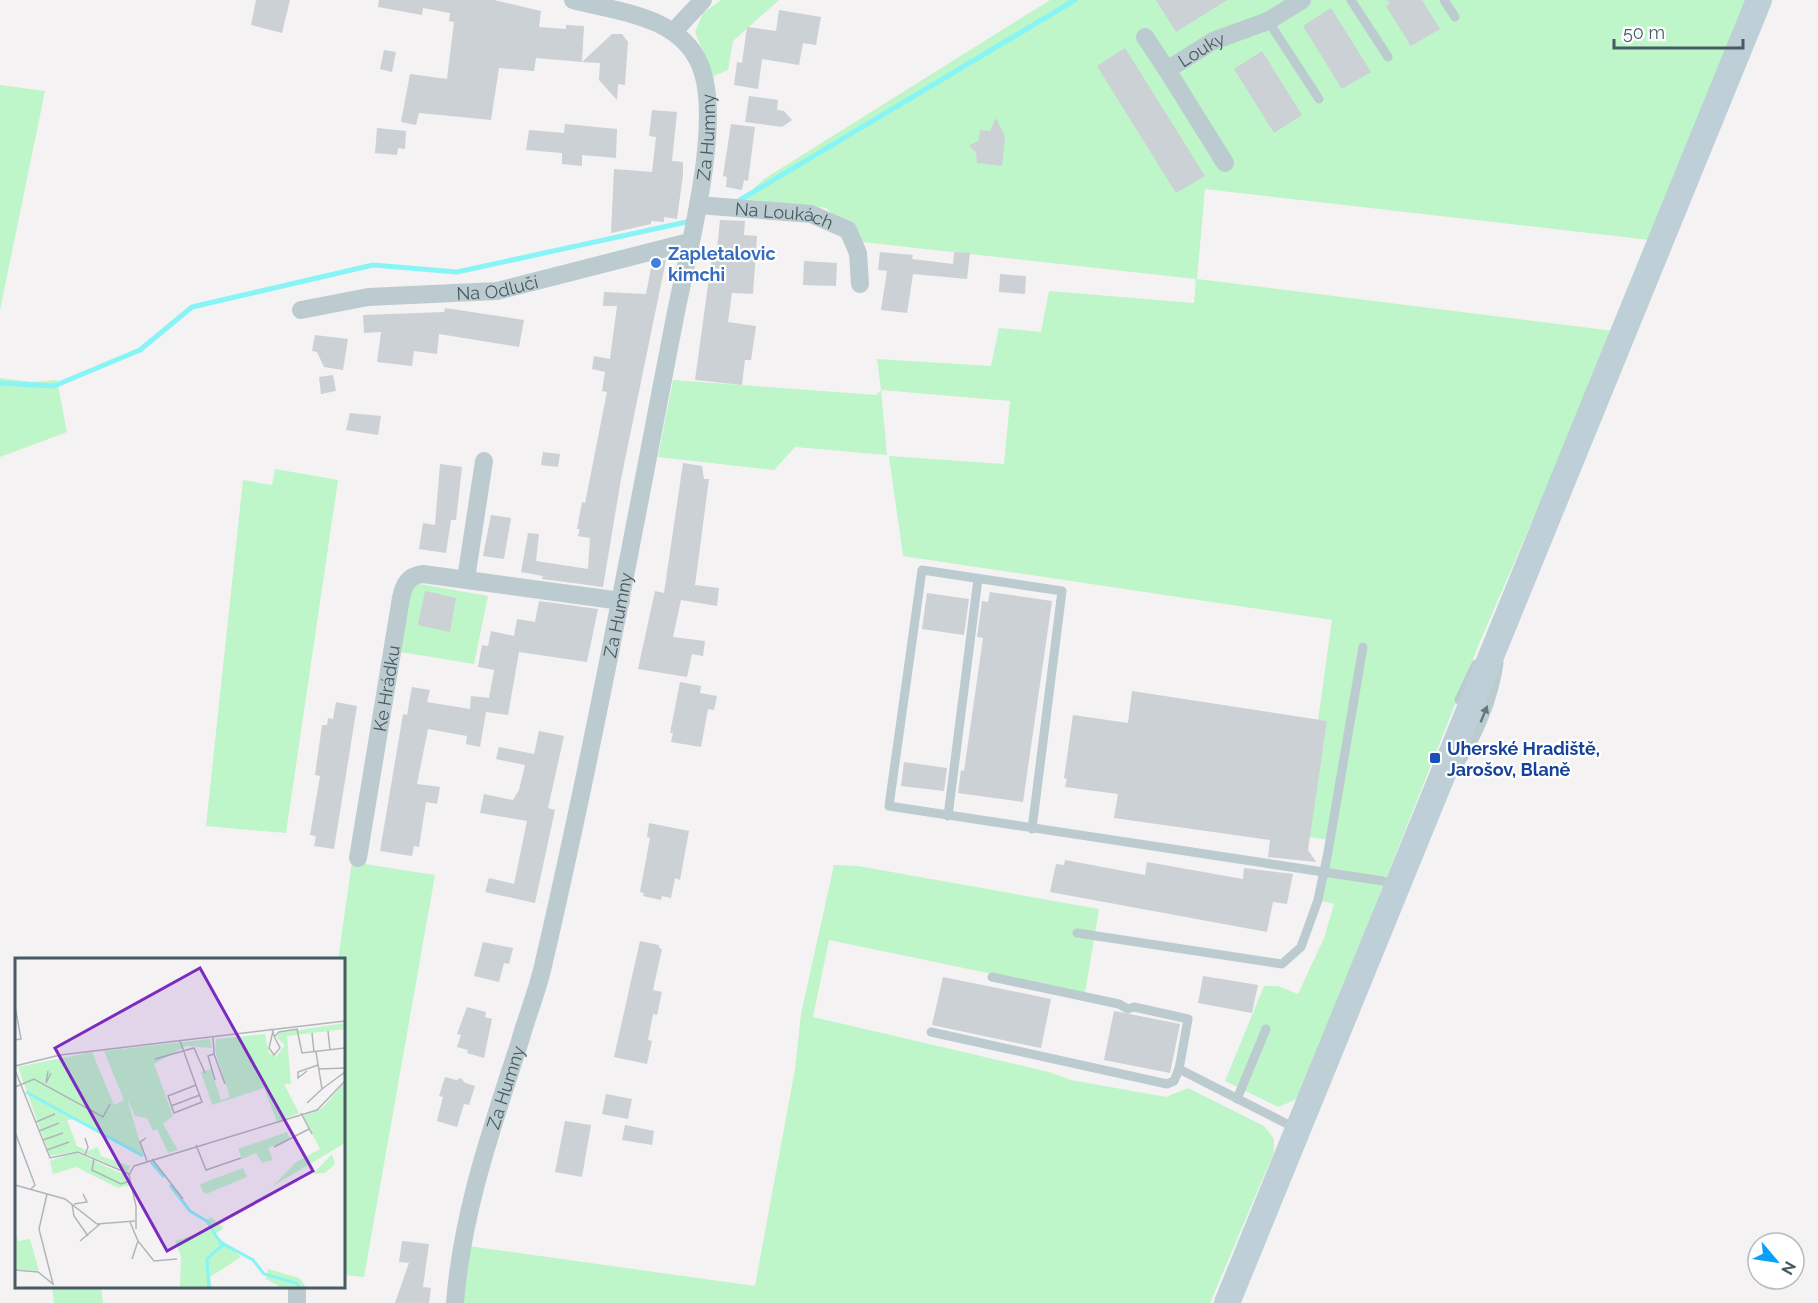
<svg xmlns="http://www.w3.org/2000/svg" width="1818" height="1303" font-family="Raleway,sans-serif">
<rect width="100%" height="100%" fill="#f5f2f3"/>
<!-- green -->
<g fill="#bef5c9">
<polygon points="721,0 779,0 733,41 728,70 713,76 695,32 703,13"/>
<polygon points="1050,0 1747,0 1650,240 1205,189 1197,279 1614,331 1479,644 1301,1093 1295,1100 1278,1107 1225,1081 1264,986 1278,986 1298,994 1324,938 1334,904 1318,900 1330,840 1309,837 1327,721 1318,720 1332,620 903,556 889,456 1004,464 1010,401 881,390 887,455 795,447 774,470 658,457 673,380 876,395 881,390 877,359 991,366 999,328 1041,332 1049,291 1194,303 1196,279 862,242 826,208 742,199 764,179"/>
<polygon points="0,85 45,91 0,310"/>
<polygon points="0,378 32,382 57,380 67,432 0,457"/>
<polygon points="275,469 338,480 286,833 206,826 243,480 272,485"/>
<polygon points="420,584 488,596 474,664 401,652 411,588"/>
<polygon points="352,862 435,875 364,1277 344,1275 344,960 338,960"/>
<polygon points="834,865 858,866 1099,909 1085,993 829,940 813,1017 1049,1072 1071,1080 1166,1097 1188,1088 1264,1126 1274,1139 1274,1152 1210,1303 462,1303 468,1246 755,1286 795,1069 801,1014"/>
<polygon points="52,1287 101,1287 103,1303 54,1303"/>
</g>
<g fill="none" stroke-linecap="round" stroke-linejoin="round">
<!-- stream -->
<g stroke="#87f4f6" stroke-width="5">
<polyline points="735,203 1075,0"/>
<polyline points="0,383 54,386 140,350 192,307 373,265 457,272 691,221"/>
</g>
</g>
<!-- building -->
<g fill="#cbd1d5">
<polygon points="256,0 290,0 282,33 251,25"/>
<polygon points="379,0 494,0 541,11 539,27 566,29 566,25 584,26 582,62 536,58 534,71 499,68 491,120 419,113 416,125 401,122 410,74 447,79 454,22 449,21 450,13 423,8 422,15 378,7"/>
<polygon points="1156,0 1227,0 1176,32"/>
<polygon points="1387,0 1422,0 1440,29 1411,46 1386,6 1390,4"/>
<polygon points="1331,8 1371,72 1342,89 1303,26"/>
<polygon points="779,10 821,17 816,45 803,43 799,65 762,59 758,89 734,85 737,62 742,63 747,27 776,31"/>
<polygon points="612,34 622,34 628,42 625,85 618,84 617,100 599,80 600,63 582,62"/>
<polygon points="1125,48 1205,176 1176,193 1097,66"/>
<polygon points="384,50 396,52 392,72 380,69"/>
<polygon points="1262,51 1302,115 1274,133 1234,69"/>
<polygon points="749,96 778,100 777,110 784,111 792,120 782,127 745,122"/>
<polygon points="652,110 677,112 672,161 683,162 683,175 677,219 664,217 664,222 651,221 651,224 611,233 614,169 652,172 656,137 649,136"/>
<polygon points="996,118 1005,136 1002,166 977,163 976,152 969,146 979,140 980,130 990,131"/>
<polygon points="565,124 617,129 616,158 582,155 582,166 562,164 562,153 526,150 529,130 564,133"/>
<polygon points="731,124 755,127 748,181 744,180 742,190 726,187 727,177 723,176"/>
<polygon points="377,128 406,131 405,149 398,148 397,155 375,153"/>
<polygon points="720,220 745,221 744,235 757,236 753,294 732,293 728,322 756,326 751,360 745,360 742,385 695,380 713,249 717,249"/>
<polygon points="880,252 913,255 912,259 953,264 954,252 970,253 967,279 913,274 907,313 881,310 887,271 878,270"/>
<polygon points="666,260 621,479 603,587 542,579 543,576 521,572 528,533 539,534 536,561 588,569 590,538 578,536 580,529 577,529 582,502 585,503 607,392 602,391 605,372 592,369 594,356 610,359 617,306 603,306 604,292 646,294 652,263"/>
<polygon points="804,261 837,263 836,286 803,285"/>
<polygon points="1000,274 1026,276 1025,294 999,292"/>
<polygon points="445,308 524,320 519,347 439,334 437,354 414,351 412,366 377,362 381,332 364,333 363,315 444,312"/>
<polygon points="315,335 348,339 343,370 324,367 317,352 312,351"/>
<polygon points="333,375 336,391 321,394 319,377"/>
<polygon points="350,413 381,416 378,435 346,430"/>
<polygon points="543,452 560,454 558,467 541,465"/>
<polygon points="683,463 702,466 704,479 709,479 695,585 719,588 717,606 681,600 673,637 705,641 703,656 692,654 687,677 638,669 655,591 664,593"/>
<polygon points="440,464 462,467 456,520 451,520 446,553 419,549 423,523 435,525"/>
<polygon points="491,515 511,518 504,559 483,556"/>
<polygon points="425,591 456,598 450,632 418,625"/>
<polygon points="990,592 1052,601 1023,802 958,793 961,770 964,771 983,638 977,637 982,601 988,602"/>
<polygon points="927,593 969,599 964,635 922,629"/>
<polygon points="539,601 598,609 587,662 519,652 508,715 486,712 480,747 466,744 467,736 428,729 417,784 440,787 437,804 426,802 419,847 414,846 412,856 380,851 403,714 407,715 412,687 430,690 427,702 470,709 471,696 489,698 494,670 478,667 482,645 488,646 491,631 514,636 517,619 535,622"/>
<polygon points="680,682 701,686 700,693 717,696 714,710 708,709 701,747 671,742 673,733 670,733"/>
<polygon points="1132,691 1327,721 1308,850 1316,862 1268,857 1270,840 1114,818 1118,794 1065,787 1067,779 1064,778 1073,715 1128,723"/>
<polygon points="336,702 357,706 334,849 314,846 316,836 310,835 320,776 315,775 322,725 327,725 328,718 333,719"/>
<polygon points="539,731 564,736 548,808 555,810 535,903 485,892 489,878 514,884 527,821 480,813 484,794 513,800 519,790 525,765 496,759 499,747 534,754"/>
<polygon points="904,762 947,768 944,791 901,786"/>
<polygon points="649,823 689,831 680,880 675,878 671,898 662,896 661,900 643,896 644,893 640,892 650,838 647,837"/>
<polygon points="1065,860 1145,875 1147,862 1243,879 1244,868 1293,874 1287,904 1273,902 1267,932 1050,892 1056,864 1064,865"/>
<polygon points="640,941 659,945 659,948 662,949 653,990 662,992 657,1015 653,1014 648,1040 652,1041 647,1064 614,1057"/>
<polygon points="483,942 513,948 509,964 504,963 499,982 474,976"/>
<polygon points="1203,976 1258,985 1252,1013 1198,1003"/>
<polygon points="943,977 1051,999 1041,1048 932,1025"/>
<polygon points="467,1007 486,1012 485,1017 492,1019 484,1058 467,1053 468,1050 457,1047 461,1035 457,1034"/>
<polygon points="1114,1011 1180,1024 1170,1073 1104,1060"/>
<polygon points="445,1077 456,1080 461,1078 465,1083 475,1086 469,1105 464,1104 457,1127 437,1121 443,1097 439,1096"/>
<polygon points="606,1094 632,1099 628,1119 602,1114"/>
<polygon points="565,1121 591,1125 582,1177 555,1172"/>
<polygon points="625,1125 654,1131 652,1145 622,1140"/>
<polygon points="402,1241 429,1244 423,1287 431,1288 429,1303 395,1303 409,1263 399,1262"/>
</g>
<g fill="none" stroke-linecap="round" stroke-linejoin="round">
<!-- service -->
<g stroke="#bccbd0" stroke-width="9">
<polyline points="1351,0 1388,57"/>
<polyline points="1444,0 1455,17"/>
<polyline points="1268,21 1319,99"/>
<polyline points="1459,700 1476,664"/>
<path d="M1456 768C1478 740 1494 698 1499 663"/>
<polyline points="948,816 978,579"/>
<polyline points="1032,829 1062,591 922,570 889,806 1383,881 1396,887"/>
<polyline points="1077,933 1282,964 1301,947 1318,900 1328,852 1363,647"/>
<polyline points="992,977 1119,1004 1128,1009 1134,1007 1188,1019 1179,1069 1297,1129"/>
<polyline points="931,1032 1167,1084 1174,1081 1179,1069"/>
<polyline points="1237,1099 1266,1029"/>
</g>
<!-- minor -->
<g stroke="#bccbd0" stroke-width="18">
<polyline points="674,31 703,0"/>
<polyline points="1145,37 1167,70"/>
<path id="s1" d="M1225 163 1167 70 1213 41 1268 21 1302 0"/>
<path id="s2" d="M698 205 811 214 848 230 858 253 860 284"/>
<path id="s3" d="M301 310 368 297 497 291 689 242"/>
<polyline points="466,579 484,461"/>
<path id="s4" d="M358 858 401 598C404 584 408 576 423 574L621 601"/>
<polyline points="297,1286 297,1303"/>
<path id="s5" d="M455 1303C462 1212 492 1128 520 1041 527 1016 537 992 543 966 593 751 633 534 675 317 687 255 724 121 700 65 680 16 618 12 573 0"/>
</g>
<!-- secondary -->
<polyline stroke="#becfd7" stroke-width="26" points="1227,1303 1759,0"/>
</g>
<!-- one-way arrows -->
<defs><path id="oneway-solid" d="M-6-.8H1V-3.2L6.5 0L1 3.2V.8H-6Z" transform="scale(1.5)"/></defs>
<use fill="#64777e" href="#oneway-solid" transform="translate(1484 714) rotate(-68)"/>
<!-- markers -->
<circle fill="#3f7fe0" stroke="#fff" stroke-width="2" cx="656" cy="263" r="6"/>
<rect fill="#1a4fb4" stroke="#fff" stroke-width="2" x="1429" y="752" width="12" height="12" rx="3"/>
<g text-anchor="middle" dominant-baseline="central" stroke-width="4.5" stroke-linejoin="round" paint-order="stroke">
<!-- street labels -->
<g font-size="18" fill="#475b62" stroke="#fff">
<text stroke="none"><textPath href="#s1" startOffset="150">Louky</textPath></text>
<text stroke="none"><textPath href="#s5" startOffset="1194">Za Humny</textPath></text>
<text stroke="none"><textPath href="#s2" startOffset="87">Na Loukách</textPath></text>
<text stroke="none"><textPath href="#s3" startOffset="198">Na Odlučí</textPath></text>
<text stroke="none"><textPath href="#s5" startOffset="708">Za Humny</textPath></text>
<text stroke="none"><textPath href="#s4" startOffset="172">Ke Hrádku</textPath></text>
<text stroke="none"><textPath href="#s5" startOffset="222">Za Humny</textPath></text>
</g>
<!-- shop labels -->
<g font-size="18" font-weight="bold" fill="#366cbe" stroke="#fff" text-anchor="start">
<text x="668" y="253">Zapletalovic<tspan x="668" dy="21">kimchi</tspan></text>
</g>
<!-- transit labels -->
<g font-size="18" font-weight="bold" fill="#164399" stroke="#fff" text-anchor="start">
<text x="1447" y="748">Uherské Hradiště,<tspan x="1447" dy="21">Jarošov, Blaně</tspan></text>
</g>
</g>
<!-- overview -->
<g transform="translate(15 958)">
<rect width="330" height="330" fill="#f5f2f3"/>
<path d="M330 65V71L272 78 276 126H269L284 155 262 164 249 130 197 147 186 114 196 111 206 142 215 139 200 93 201 81 250 76 254 95 261 99 270 87 262 80 264 75ZM195 81 197 90 171 88 139 106 158 158 148 166 163 192 153 195 142 171 138 173 132 160 120 158 112 141 129 198 61 161 52 162 62 188 73 193 83 189 86 198 115 208 113 214 64 193 35 198 3 109 77 94 99 147 109 142 89 93ZM330 124V185L258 228 281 204 305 191 288 158 307 150ZM272 174 275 181 253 190 258 202 247 205 241 195 227 201 223 191ZM60 194 112 218 115 227 103 230 61 209 38 216 35 203ZM317 196 320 206 310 215 298 216ZM228 210 232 219 191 236 188 234 185 226ZM196 259 209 270 200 276 226 299 195 319 197 330H165L166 298 160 283 195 272 191 263ZM0 273 3 283 15 281 24 313 0 311ZM253 311 284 320 292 330H267L251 321Z" fill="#bef5c9"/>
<path fill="none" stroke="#87f4f6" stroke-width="3" d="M11 134 128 198M136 204 149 219M155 227 175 253 192 263 205 284 238 302 249 316 281 325 285 330M194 330 192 301 210 285"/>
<path fill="none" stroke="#afb6b9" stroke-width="1.5" d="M0 48 6 81 0 82M255 71 257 72 258 73V75L260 80 265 90 259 97 254 90 258 73M282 71 287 95 330 90M313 73 315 92M297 75 299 94M260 78 264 74 283 71M198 79 199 96 193 98 200 122M165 83 187 144 159 155 153 138 181 127M199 96 210 126M140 101 179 90 190 115M0 108 45 97 330 63M304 111 330 110M0 112 35 200 63 194 114 216M33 113 31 125 36 115M292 113 283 120V114L303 107M0 129 19 121 88 159 95 146M307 131 330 114M292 145 307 131 301 94M156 148 185 137M286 155 297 176M21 164 40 156M24 173 44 165M0 174 20 227 16 231M131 180 125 184 132 203M28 182 48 175M181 187 191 212 226 200M259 189 294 171M32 192 54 184M70 197 73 189 70 180M79 201 77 212 106 226 115 223M137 201 168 241M0 227 50 241 82 266 120 263M57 246 59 258 73 278M59 246 72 244 68 236M115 264 123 283 117 301M121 271V248L114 217 119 208 302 152 330 123M65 283 85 266M123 283 139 303 162 301M0 312 23 314 38 326 24 271 32 236"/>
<path fill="#7b2cbf" fill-opacity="0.15" stroke="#7b2cbf" stroke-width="3" d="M185 10 298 213 152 293 40 90Z"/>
<rect width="330" height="330" fill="none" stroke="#475b62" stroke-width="3"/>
</g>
<!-- north arrow -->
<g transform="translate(1776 1261) rotate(119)"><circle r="28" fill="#ffffff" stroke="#b5bdc0" stroke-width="1.5"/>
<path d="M0-4.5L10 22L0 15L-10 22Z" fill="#07a0fa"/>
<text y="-9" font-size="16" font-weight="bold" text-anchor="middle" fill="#475b62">N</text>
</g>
<!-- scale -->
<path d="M1614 39v9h129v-9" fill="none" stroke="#475b62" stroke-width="3"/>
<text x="1623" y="39" font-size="18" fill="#475b62" stroke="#ffffff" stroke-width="4.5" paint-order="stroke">50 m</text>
</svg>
